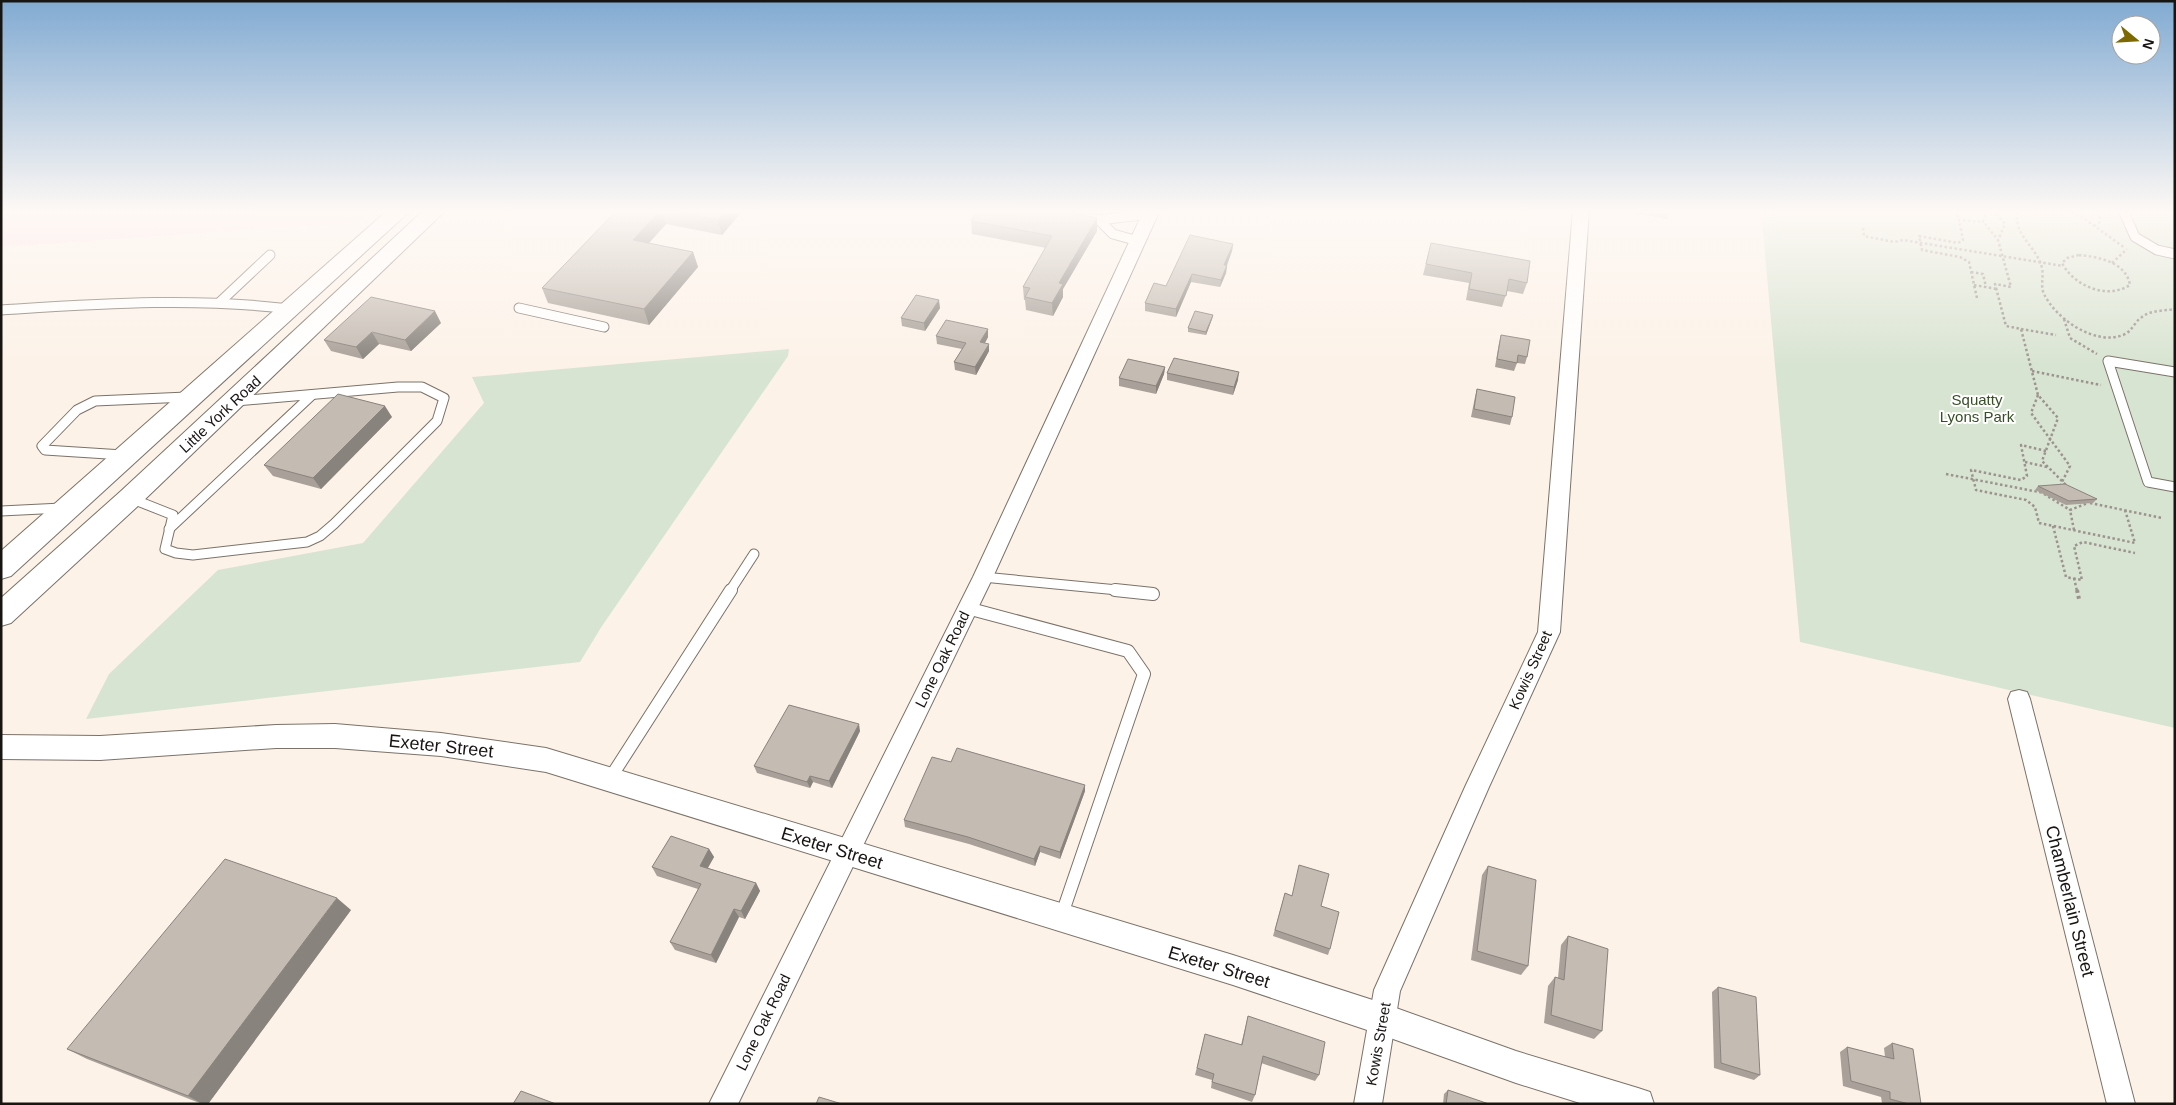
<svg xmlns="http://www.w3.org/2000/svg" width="2176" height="1105" font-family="Arial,sans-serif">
<rect width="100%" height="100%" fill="#fcf2e8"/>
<!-- education -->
<polygon fill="#fde2e9" points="1,210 373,210 359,222 1,247"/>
<!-- green -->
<g fill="#d8e4d2">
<polygon points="1761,210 2175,210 2175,728 1800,642"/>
<polygon points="789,349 788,356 602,626 580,662 86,719 109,674 218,570 363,543 484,403 472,377"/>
</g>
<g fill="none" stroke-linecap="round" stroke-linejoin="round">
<defs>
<g id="service-far1">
<polyline points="2123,210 2135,237 2157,250 2175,254"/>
<polyline points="1084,218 1099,220 1150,214"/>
<polyline points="1099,220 1113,234 1138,241"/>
<polyline points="220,302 270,255"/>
<polyline points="519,308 604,327"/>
<path d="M1 310C98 304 193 297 290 309"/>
<polyline points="2175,372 2108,361 2148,482 2175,487"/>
<polyline points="123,455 45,450 42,446 77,410 95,401 187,397"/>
<polyline points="130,498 173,515 165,549 176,553 193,555 307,542 320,536 334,524 437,421 444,398 422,387 398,387 236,401"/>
<polyline points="1,511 62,508"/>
<polyline points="169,529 312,395"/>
<polyline points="983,577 1128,591"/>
<polyline points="730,591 754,554"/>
</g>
<g id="service">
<polyline points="1115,590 1153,594"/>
<polyline points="967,608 1128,651 1144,674 1061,917"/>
<polyline points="609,780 731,590"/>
</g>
<g id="minor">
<polygon points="1144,210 1160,210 993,577 738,1104 709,1104 973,577"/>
<polygon points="1573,210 1589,210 1560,632 1489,787 1400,991 1382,1104 1354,1104 1374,990 1465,787 1538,632"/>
<polygon points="2019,690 2027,692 2030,699 2135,1104 2107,1104 2008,699 2011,692"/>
</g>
<polygon id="tertiary" points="335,724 441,733 546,748 1233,955 1382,1003 1516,1051 1638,1088 1650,1092 1654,1104 1583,1104 1516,1083 1382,1035 1233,985 546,772 441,756 335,748 276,748 100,760 1,759 1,735 100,736 276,725"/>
<g id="secondary">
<polygon points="388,210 411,210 11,576 1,579 1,551"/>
<polygon points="424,210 446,210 139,505 11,623 1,626 1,598 121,491"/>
</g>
</defs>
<!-- service-far1 casing -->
<use href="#service-far1" stroke="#7b7269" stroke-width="11"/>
<!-- service casing -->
<use href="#service" stroke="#7b7269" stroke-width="14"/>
<!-- minor casing -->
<use href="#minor" stroke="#7b7269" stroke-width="2"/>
<!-- tertiary casing -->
<use href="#tertiary" stroke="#7b7269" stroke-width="2"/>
<!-- secondary casing -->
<use href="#secondary" stroke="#7b7269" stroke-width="2"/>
<!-- path-far1 -->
<g stroke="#9b948d" stroke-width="2.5" stroke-dasharray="2.5 2.5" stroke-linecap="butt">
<polyline points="1956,210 1959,220"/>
<polyline points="1987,210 1983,221 1998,240"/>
<polyline points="1993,210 2005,224 1998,240 2011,287 1995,284 2006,326 2021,329 2038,395 2058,418 2042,461 2067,486"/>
<path d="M2023 210 2017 214C2015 237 2037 247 2042 268 2044 277 2040 286 2044 294 2056 319 2095 346 2123 335 2132 332 2134 322 2142 317 2151 310 2164 311 2175 309"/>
<polyline points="2067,210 2082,217 2125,248"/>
<polyline points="2094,226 2099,223 2100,217 2097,210"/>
<polyline points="1863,228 1864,236 1894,242 1903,240 2063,266"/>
<path d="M2079 255C2099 257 2126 262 2130 285 2107 300 2074 286 2062 263L2067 258Z"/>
<polyline points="2112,263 2127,249"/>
<polyline points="1971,272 1983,274 1986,287"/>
<polyline points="1974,285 1997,289"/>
<polyline points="1977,298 1969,262 1960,257 1922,250 1919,236 1958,243 1963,240 1959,220 1984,222"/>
<polyline points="2064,319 2070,338 2097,354"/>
<polyline points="2021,329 2056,335"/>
<polyline points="2032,371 2101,385"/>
<polyline points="2038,395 2031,413 2070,466 2061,484"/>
<polyline points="2046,451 2021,445 2027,476 2021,480 1971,470 1976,490 2026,500 2035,507 2039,523 2135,543 2125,510"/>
<polyline points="2025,462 2047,467"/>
<polyline points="1946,474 2044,493"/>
<polyline points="2044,494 2070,510"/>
<polyline points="2090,503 2162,518"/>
<polyline points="2053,526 2066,577 2082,580 2074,546 2083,542 2135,553"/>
<polyline points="2074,530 2070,510 2088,503"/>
<polyline points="2074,578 2077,591"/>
</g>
<!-- path -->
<polyline stroke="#9b948d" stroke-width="4" stroke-dasharray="3 3" stroke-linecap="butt" points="2077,590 2079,599"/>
<!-- service-far1 -->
<use href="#service-far1" stroke="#fff" stroke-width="9"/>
<!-- service -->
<use href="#service" stroke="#fff" stroke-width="12"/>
<!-- minor -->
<use href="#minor" fill="#fff" fill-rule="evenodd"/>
<!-- tertiary -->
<use href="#tertiary" fill="#fff" fill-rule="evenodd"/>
<!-- secondary -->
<use href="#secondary" fill="#fff" fill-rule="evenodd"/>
</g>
<!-- wall -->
<g fill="#a9a199">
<polygon points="617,210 743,210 722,235 666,224 649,243 693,252 698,267 649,325 548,303 542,288"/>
<polygon points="1624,210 1670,210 1667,219 1624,211"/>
<polygon points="1097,218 1097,231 1063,289 1063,297 1053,316 1026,310 1025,300 1024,300 1023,287 1046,248 972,234 971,221"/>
<polygon points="1431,243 1527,283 1523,294 1507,291 1502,307 1466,300 1469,283 1423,275"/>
<polygon points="1233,244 1232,251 1227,265 1226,273 1220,287 1191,282 1176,317 1145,311 1145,303 1166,286"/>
<polygon points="940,308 925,331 902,326 901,318"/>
<polygon points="1213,315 1212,319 1206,335 1188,332 1188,328"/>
<polygon points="441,323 411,351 379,344 363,359 331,351 324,340"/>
<polygon points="988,329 988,337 985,343 989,351 976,375 955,370 954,362 962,349 937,344 936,336"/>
<polygon points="1501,335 1527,357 1525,364 1517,363 1514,371 1495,367 1499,343"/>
<polygon points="1165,367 1164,374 1156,394 1119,386 1119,378"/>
<polygon points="1167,373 1238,380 1233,395 1167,380"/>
<polygon points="1477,389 1512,417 1510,425 1471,417 1475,397"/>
<polygon points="392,417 321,489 273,476 264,465"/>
<polygon points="2038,486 2097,499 2093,503 2066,505 2035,490"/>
<polygon points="860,731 832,788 813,782 810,788 757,773 754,766"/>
<polygon points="951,762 1085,791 1060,859 1040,852 1035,866 969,844 905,827 904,820"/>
<polygon points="709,849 714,857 708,868 756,883 760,891 745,919 739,917 716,963 675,950 670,942 698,889 657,876 652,867"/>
<polygon points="1488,866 1528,966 1521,975 1471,960 1482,875"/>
<polygon points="1285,893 1321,906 1330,949 1328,955 1273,936"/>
<polygon points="351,910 208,1104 202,1104 87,1059 67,1049"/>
<polygon points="1568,936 1602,1031 1594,1039 1544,1023 1548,986 1555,977 1558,978 1561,945"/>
<polygon points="1718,987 1760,1075 1754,1080 1714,1068 1712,992"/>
<polygon points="1248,1016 1319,1075 1315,1081 1261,1063 1255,1095 1252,1102 1211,1088 1212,1080 1195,1075 1205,1034 1241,1045"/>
<polygon points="1892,1043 1921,1104 1883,1104 1882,1103 1881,1097 1843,1086 1840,1052 1847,1047 1885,1057 1884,1048"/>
<polygon points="1448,1090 1489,1104 1443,1104 1444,1094"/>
</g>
<!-- shaded-wall -->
<g fill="#89837d">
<polygon points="661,210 662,210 666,224 638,255 633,240"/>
<polygon points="726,210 743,210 722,235 718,220"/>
<polygon points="1097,218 1097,231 1063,289 1063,297 1053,316 1052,303 1059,283"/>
<polygon points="1233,244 1232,251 1224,273 1224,265"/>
<polygon points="693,252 698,267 649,325 644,309"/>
<polygon points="1227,265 1226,273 1220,287 1221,280"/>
<polygon points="1192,274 1191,282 1176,317 1176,309"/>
<polygon points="939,300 940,308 925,331 924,323"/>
<polygon points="435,311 441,323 411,351 405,340"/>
<polygon points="1213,315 1212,319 1206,335 1206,332"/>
<polygon points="988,329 988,337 981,350 980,342"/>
<polygon points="372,332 379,344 363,359 356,347"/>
<polygon points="989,344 989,351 976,375 975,367"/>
<polygon points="1165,367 1164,374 1156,394 1156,386"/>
<polygon points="1239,372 1238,380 1233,395 1234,387"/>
<polygon points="385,406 392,417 321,489 313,478"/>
<polygon points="859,724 860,731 832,788 829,781"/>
<polygon points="810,776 813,782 810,788 807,782"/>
<polygon points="1085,785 1085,791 1060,859 1060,852"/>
<polygon points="1040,846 1040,852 1035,866 1034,859"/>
<polygon points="709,849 714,857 704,874 700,866"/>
<polygon points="756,883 760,891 745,919 741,911"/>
<polygon points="337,898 351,910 208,1104 203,1104 188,1096"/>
<polygon points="734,909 739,917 716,963 711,955"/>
</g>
<!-- building -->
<g fill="#c4bbb2" stroke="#89837d">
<polygon points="617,210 661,210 633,240 693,252 644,309 542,288"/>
<polygon points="667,210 726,210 718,220"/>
<polygon points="978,210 1056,210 1097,218 1059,283 1063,284 1052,303 1025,297 1030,288 1023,287 1052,236 971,221"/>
<polygon points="1190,235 1233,244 1224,265 1227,265 1221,280 1192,274 1176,309 1145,303 1154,283 1166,286"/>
<polygon points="1431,243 1530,261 1527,283 1509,279 1506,296 1469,289 1472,273 1426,264"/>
<polygon points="916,295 939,300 924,323 901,318"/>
<polygon points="371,297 435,311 405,340 372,332 356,347 324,340"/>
<polygon points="1195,311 1213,315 1206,332 1188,328"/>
<polygon points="946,320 988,329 980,342 989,344 975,367 954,362 966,343 936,336"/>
<polygon points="1501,335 1530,340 1527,357 1518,355 1517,363 1497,359"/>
<polygon points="1174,358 1239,372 1234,387 1167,373"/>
<polygon points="1128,359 1165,367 1156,386 1119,378"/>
<polygon points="1477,389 1515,397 1512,417 1474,409"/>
<polygon points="338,394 385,406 313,478 264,465"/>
<polygon points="2065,484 2097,499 2069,501 2038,486"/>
<polygon points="789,705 859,724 829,781 810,776 807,782 754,766"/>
<polygon points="957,748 1085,785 1060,852 1040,846 1034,859 968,837 904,820 932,757 951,762"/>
<polygon points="671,836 709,849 700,866 756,883 741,911 734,909 711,955 670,942 701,884 652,867"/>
<polygon points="225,859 337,898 188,1096 67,1049"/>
<polygon points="1299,865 1329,874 1321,906 1339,912 1330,949 1275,930 1285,893 1292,896"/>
<polygon points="1488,866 1536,880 1528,966 1477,951"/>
<polygon points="1568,936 1608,949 1602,1031 1551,1015 1555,977 1564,980"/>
<polygon points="1718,987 1756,997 1760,1075 1721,1063"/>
<polygon points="1248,1016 1325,1042 1319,1075 1263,1056 1255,1095 1212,1082 1214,1074 1197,1068 1205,1034 1242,1045"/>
<polygon points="1892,1043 1913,1049 1921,1104 1909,1104 1890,1099 1890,1092 1851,1081 1847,1047 1894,1059"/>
<polygon points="1448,1090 1489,1104 1446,1104"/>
<polygon points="521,1091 556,1104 513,1104"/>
<polygon points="819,1097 842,1104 816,1104"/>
</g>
<!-- sky -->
<linearGradient id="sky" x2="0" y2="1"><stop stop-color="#81aad2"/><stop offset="0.58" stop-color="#fef9f5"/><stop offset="1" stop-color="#fef9f5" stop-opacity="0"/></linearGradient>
<rect width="2176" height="365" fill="url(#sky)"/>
<g text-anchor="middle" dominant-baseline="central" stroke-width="4" stroke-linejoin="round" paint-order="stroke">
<!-- park labels -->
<g font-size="15" fill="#364e26" stroke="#fff">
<text x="1977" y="399">Squatty<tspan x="1977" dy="17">Lyons Park</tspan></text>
</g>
<!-- street labels -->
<g font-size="15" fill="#171411" stroke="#fff">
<text transform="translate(220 414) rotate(-43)">Little York Road</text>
<text transform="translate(942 659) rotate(-64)">Lone Oak Road</text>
<text transform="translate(1530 670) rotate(-66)">Kowis Street</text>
<text transform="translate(763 1022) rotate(-64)">Lone Oak Road</text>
<text transform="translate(1378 1044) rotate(-80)">Kowis Street</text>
</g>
<!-- near-street labels -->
<g font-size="18" fill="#171411" stroke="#fff">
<text transform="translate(441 746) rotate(6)">Exeter Street</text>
<text transform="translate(832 848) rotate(17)">Exeter Street</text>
<text transform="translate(2070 901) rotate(76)">Chamberlain Street</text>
<text transform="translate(1219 967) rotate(17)">Exeter Street</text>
</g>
</g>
<!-- border -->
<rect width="2176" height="1105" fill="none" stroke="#171411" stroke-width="5"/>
<!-- north arrow -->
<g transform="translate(2136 40) rotate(108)"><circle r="24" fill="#ffffff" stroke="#a2a1a0"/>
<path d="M0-4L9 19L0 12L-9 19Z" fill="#7d6900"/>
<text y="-8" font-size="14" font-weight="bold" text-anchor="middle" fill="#171411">N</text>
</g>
</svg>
